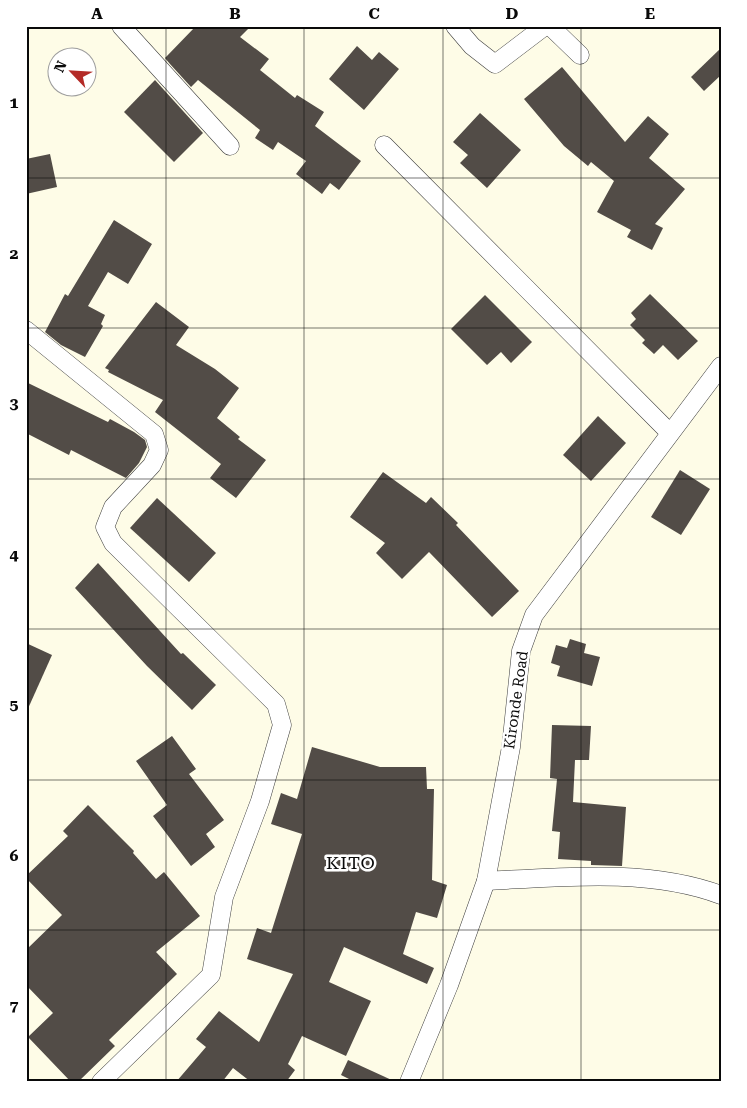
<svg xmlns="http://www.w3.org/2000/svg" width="747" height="1108" font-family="'Roboto Serif',serif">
<rect width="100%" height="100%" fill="#fefce7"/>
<!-- building -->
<g fill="#524c47">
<polygon points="196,26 251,26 240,37 269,59 260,70 295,98 297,95 324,112 315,126 361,161 339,190 330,183 322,194 296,174 306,161 278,142 273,150 255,138 260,130 198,80 191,87 170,64 165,58"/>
<polygon points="357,46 372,60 379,52 399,69 364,110 329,79"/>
<polygon points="721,48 721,75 704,91 691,77"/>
<polygon points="562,67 625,142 648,116 669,134 649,158 685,189 655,224 663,228 652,250 627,237 631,230 597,212 614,181 591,162 588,166 564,146 524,99"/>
<polygon points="155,80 203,133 174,162 124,112"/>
<polygon points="480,113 521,150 487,188 460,163 468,155 453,142"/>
<polygon points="50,154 57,187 26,194 26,159"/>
<polygon points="114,220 152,244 128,284 108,272 88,306 105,315 101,324 103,326 85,357 61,345 45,332 65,294 68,296"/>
<polygon points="650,294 698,341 678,360 663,345 654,354 642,343 645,340 630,325 636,319 631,313"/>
<polygon points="485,295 532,342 511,363 501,352 487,365 451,329"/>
<polygon points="156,302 189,327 176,345 215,369 239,388 217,418 240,437 238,439 266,460 236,498 210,478 221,464 155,412 163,400 108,372 109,370 105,368"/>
<polygon points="26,382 108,422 110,419 134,432 145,440 147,447 139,463 126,478 71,450 69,455 26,433"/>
<polygon points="598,416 626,443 591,481 563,455"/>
<polygon points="680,470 710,489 681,535 651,517"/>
<polygon points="383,472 426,503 431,497 458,523 456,525 519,591 492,617 429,552 402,579 376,553 385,543 350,517"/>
<polygon points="157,498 216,553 189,582 130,528"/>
<polygon points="98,563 181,654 183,653 216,685 192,710 147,666 75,588"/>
<polygon points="570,639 586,644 584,653 600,657 592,686 557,676 560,666 551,663 556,645 567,648"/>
<polygon points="26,643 52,655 26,713"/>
<polygon points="552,725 591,726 589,760 575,760 573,802 626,807 622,866 591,865 591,861 558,859 560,832 552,831 557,779 550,778"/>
<polygon points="172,736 196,769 189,774 224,820 206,834 215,847 191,866 153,816 167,805 136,761"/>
<polygon points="312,747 380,767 426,767 427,789 434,789 432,880 447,885 437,918 416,912 403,954 434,968 427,984 344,947 329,982 371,1001 346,1056 302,1036 288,1064 295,1070 286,1082 251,1082 233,1068 222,1082 176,1082 206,1047 196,1039 219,1011 259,1042 293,974 247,959 257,928 271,933 302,834 271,824 281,793 297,799"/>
<polygon points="88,805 134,851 133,853 156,879 164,872 200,916 156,952 177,974 109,1040 115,1046 78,1082 71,1082 28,1037 53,1013 26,985 26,950 62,915 26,878 26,876 68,836 63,831"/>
<polygon points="348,1060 396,1082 355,1082 341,1075"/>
</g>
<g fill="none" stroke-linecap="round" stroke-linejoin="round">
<defs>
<g id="street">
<polyline points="121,26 230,146"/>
<polyline points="455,26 472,46 495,64 545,26"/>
<polyline points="550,26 580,55"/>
<polyline points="384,145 670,433"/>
<polyline points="26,330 154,434 159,450 152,465 113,507 105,527 113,543 276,704 282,725 260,801 224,897 211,975 101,1082"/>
<path d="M486 881C562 877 649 868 721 895"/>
<polyline points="409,1082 449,985 486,881 511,747 521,651 534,615 721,366"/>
</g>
</defs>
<!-- street casing -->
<use href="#street" stroke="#3d3d3d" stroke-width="19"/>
<!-- street -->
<use href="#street" stroke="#fff" stroke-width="18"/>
</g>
<!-- grid -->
<path fill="none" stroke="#0a0a0a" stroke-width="1" stroke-opacity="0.55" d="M166 26V1082M304 26V1082M443 26V1082M581 26V1082M26 178H721M26 328H721M26 479H721M26 629H721M26 780H721M26 930H721"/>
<g text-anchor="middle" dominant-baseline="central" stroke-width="5" stroke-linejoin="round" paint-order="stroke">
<!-- street labels -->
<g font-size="15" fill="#0a0a0a" stroke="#fff">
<text transform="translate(516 700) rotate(-82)">Kironde Road</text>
</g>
<!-- quarter labels -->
<g font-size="18" letter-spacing="1" fill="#0a0a0a" stroke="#fff">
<text x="351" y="862">KITO</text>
</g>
</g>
<!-- border -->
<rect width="747" height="1108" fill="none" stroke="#ffffff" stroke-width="55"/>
<!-- north arrow -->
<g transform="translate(72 72) rotate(295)"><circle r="24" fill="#ffffff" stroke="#9d9d9d"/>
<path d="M0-4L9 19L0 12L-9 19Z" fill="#b42b27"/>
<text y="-8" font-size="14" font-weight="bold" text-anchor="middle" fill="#0a0a0a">N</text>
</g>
<rect x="28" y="28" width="692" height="1052" fill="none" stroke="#0a0a0a" stroke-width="2"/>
<g font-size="16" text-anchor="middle" font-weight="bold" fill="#0a0a0a">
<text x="97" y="19">A</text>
<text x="235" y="19">B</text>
<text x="374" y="19">C</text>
<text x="512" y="19">D</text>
<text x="650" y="19">E</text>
<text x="14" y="108">1</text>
<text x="14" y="259">2</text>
<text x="14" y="409">3</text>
<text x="14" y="560">4</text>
<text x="14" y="710">5</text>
<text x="14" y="861">6</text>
<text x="14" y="1011">7</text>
</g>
</svg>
